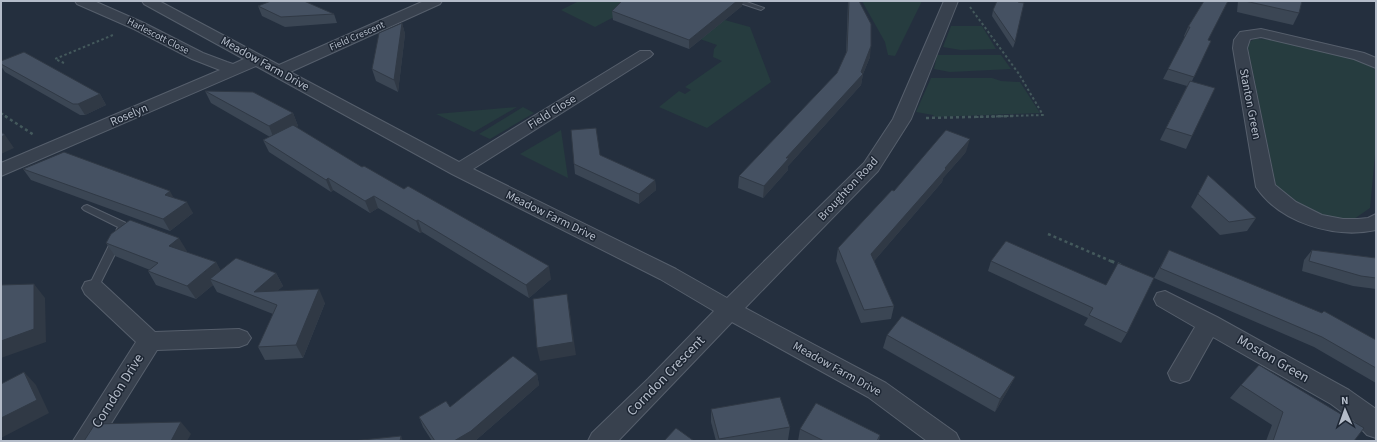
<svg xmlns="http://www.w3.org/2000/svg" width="1377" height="442" font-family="'Source Sans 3',sans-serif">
<rect width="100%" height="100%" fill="#242f3e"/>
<!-- green -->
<g fill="#263c3f">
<polygon points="579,1 656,1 750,27 771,82 707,128 659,107 679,91 685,94 691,90 685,87 722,61 713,57 714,49 717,45 646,20 619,20 612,18 595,27 561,10"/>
<polygon points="862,1 922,1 895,56 888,55 885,42"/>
<polygon points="951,26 982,26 996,49 961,50 943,47"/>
<path d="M1255 39C1285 39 1351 53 1376 70V145L1370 208 1354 219 1331 220 1286 199 1276 186 1247 43Z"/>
<polygon points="937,55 1001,55 1011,69 950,72 934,69"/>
<polygon points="931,78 992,78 1001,81 1020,82 1040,113 935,117 933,115 916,112"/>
<polygon points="517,107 474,132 436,114"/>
<polygon points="523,107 534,113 490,139 479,134"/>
<polygon points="561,130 568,178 520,154"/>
</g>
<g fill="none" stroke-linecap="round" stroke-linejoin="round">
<defs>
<g id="service">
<polygon points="734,1 744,1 764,8 761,10"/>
<polygon points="87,205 128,224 129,226 98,288 97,291 89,291 88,288 118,227 84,210 82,208 84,206"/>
</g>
<g id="minor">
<polygon points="75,1 94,1 144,23 203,53 227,62 233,64 244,59 144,4 142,1 159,1 279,65 424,1 442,1 440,4 290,72 459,162 640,51 650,51 653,54 650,57 473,169 676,269 727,298 864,163 893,119 944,1 958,1 911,119 878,171 745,308 886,383 956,433 960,441 927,441 868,397 732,322 618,441 588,441 592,433 648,379 714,311 660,279 452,174 256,66 1,176 1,163 220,70 192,59 134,29 77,4"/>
<path d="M1261 29 1364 53 1376 58V68L1354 59 1261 37 1250 39 1247 48 1275 185 1296 202 1322 215 1343 219H1358L1368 218 1376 214V230C1335 239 1280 223 1256 187L1233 48 1234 40 1240 32Z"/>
<polygon points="93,280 101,282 155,332 239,329 247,332 251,338 247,344 239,347 157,350 100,441 73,441 136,342 85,294 82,288 85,282"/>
<polygon points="1165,291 1217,317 1349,390 1376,409 1376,438 1367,435 1354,421 1331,404 1213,337 1189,380 1180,383 1171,380 1168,373 1195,327 1157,305 1154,299 1157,293"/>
</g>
</defs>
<!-- service casing -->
<use href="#service" stroke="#565f6c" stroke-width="2"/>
<!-- minor casing -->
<use href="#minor" stroke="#565f6c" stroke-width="2"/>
<!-- path-far2 -->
<g stroke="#44595c" stroke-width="2" stroke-dasharray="2.5 2.5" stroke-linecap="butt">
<polyline points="970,7 1019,74 1043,115 975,117"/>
<polyline points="64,63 55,59 113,35"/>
<polyline points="1,113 7,117"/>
</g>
<!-- path-far1 -->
<g stroke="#44595c" stroke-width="2.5" stroke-dasharray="3 3" stroke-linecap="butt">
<polyline points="5,116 34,135"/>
<polyline points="926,118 1014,116"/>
<polyline points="1048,234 1113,262"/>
</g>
<!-- path -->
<polyline stroke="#44595c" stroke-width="3" stroke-dasharray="3.5 3.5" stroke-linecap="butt" points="1111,261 1121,265"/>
<!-- service -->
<use href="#service" fill="#38414e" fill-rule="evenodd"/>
<!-- minor -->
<use href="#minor" fill="#38414e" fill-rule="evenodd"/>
</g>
<!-- wall -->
<g fill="#3b4654">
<polygon points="848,1 859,1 870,57 863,74 861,85 788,166 788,170 763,198 738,188 739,176 837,73 846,54"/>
<polygon points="1204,1 1208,40 1211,41 1192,81 1192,136 1186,149 1160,140 1187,86 1163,79 1185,37 1184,36 1188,27"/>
<polygon points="1238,1 1302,1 1299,13 1293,25 1237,12"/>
<polygon points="1018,2 1015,42 1013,48 992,16 993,10"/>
<polygon points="258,6 334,14 337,23 285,27 262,16"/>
<polygon points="742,6 689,49 613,20 612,11"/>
<polygon points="402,23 405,34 398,92 376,81 372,69"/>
<polygon points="1,61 100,94 106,105 85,115 80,115 5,72 1,66"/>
<polygon points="205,91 293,113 298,126 296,127 362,167 551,279 529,298 422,232 420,233 378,208 370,213 333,190 331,192 269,152 263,140 270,137 211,103"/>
<polygon points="966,152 943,178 942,182 874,261 894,306 891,319 861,323 836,261 838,248"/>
<polygon points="600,155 655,180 656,190 639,204 575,174 574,164"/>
<polygon points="23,169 174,198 193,213 170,231 31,180"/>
<polygon points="1208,175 1256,218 1247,231 1220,235 1191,207"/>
<polygon points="1006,241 1127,333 1121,343 1084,325 1088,318 988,271 991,261"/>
<polygon points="106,243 187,251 186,252 216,262 220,270 276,273 283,286 277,291 325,303 303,358 265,360 258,347 273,314 217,292 213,285 196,299 156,285 148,271 150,270 115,256"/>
<polygon points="1169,250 1376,340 1376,383 1314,347 1154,278"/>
<polygon points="1312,250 1376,258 1376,289 1353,286 1302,271 1304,260"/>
<polygon points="887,335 1015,377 1008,390 995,412 883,348"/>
<polygon points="537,374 539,385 475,441 432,441 423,427 419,417 450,407"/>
<polygon points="1241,385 1354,441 1266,441 1272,425 1230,398"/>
<polygon points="711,409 790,427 788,440 780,441 716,441 711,422"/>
<polygon points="800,429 880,435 879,441 798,441"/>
</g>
<!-- shaded-wall -->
<g fill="#303945">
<polygon points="737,1 743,1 742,6 689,49 689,40"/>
<polygon points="402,23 405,34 398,92 394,80"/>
<polygon points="871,46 870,57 863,74 861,85 788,166 788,170 763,198 764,186 786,158 861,72"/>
<polygon points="100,94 106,105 85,115 78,104"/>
<polygon points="293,113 298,126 274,139 269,126"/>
<polygon points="5,135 14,148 1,154 1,137"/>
<polygon points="970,139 966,152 943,178 942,182 868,268 871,254"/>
<polygon points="328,178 333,190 331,192 326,180"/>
<polygon points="655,180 656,190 639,204 639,194"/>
<polygon points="170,191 176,202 165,195"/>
<polygon points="374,196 378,208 370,213 365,201"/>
<polygon points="187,202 193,213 170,231 163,219"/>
<polygon points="418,220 422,232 420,233 416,221"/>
<polygon points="179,238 187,251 177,259 169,246"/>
<polygon points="216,262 224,276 210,279 213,285 196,299 187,286"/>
<polygon points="549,266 551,279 529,298 526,285"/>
<polygon points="276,273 283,286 266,301 254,292"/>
<polygon points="34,284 45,298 46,342 1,358 1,341"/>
<polygon points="319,289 325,303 303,358 296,345"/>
<polygon points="569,307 576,355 540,361 537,348"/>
<polygon points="24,372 36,385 49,413 1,438 1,418"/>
<polygon points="537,374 539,385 475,441 454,441"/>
<polygon points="1015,377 1008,390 995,412 1000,399"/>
<polygon points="181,422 191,434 187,441 171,441"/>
<polygon points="401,436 403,441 400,441"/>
</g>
<!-- building -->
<g fill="#455162" stroke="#303945">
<polygon points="271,1 304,1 334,14 281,17 258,6"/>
<polygon points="622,1 737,1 689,40 612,11"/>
<polygon points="849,1 859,1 871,24 871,46 861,72 863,74 786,158 789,158 764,186 739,176 837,73 847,51"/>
<polygon points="997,1 1018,1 1018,2 1024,3 1015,42 993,10"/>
<polygon points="1204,1 1228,1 1208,40 1211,41 1194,77 1168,69 1190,27 1188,27"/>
<polygon points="1245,1 1302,1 1299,13"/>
<polygon points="402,23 394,80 372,69 379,33"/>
<polygon points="24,52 100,94 78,104 73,104 1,64 1,61"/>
<polygon points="1190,81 1215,88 1192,136 1166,128"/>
<polygon points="205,91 253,92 293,113 269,126"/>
<polygon points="293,125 362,167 364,166 404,189 408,186 549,266 526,285 418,220 416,221 374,196 365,201 328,178 326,180 263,140"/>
<polygon points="596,128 600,155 655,180 639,194 574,164 571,130"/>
<polygon points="946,130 970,139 945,168 946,169 871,254 894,306 864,310 838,248 892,190 894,191"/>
<polygon points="1,132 5,135 1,137"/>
<polygon points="64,152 170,191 165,195 187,202 163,219 23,169"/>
<polygon points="1208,175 1256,218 1229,222 1198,194"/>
<polygon points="130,220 179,238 169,246 216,262 187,286 148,271 158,263 106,243 111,234"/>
<polygon points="1006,241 1106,285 1118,263 1154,278 1127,333 1089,315 1093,308 991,261"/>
<polygon points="1169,250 1322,313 1324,311 1376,340 1376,368 1322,337 1160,268"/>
<polygon points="1312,250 1376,258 1376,278 1361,276 1309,261"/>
<polygon points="236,258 276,273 254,292 319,289 296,345 258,347 277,305 210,279"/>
<polygon points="34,284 34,329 1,341 1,285"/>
<polygon points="567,294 573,342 537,348 533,299"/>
<polygon points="902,316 1015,377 1000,399 887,335"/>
<polygon points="513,356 537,374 471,431 454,441 435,441 419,417 446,401 450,407"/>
<polygon points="1259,365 1364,428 1354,441 1273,441 1283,412 1241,385"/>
<polygon points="24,372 37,400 1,418 1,384"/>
<polygon points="780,397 790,427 719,439 711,409"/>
<polygon points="816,403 880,435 877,441 824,441 800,429"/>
<polygon points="181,422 171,441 84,441 95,424"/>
<polygon points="676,428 694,441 664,441"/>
<polygon points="401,436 400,441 352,441"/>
</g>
<g text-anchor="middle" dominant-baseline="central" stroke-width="3" stroke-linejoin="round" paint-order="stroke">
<!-- far-street labels -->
<g font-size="10" fill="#b4bcc9" stroke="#1d2633">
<text transform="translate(158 36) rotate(27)">Harlescott Close</text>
<text transform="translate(357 36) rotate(-24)">Field Crescent</text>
</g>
<!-- street labels -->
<g font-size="12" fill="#b4bcc9" stroke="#1d2633">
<text transform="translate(265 64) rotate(29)">Meadow Farm Drive</text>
<text transform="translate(1250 104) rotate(79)">Stanton Green</text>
<text transform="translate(552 112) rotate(-32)">Field Close</text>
<text transform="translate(129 115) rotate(-23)">Roselyn</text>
<text transform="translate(848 189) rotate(-47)">Broughton Road</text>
<text transform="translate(551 216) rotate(26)">Meadow Farm Drive</text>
<text transform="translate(837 369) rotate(29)">Meadow Farm Drive</text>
</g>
<!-- near-street labels -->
<g font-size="14" fill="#b4bcc9" stroke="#1d2633">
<text transform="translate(1273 359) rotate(30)">Moston Green</text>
<text transform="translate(666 376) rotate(-46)">Corndon Crescent</text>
<text transform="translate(118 391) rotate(-58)">Corndon Drive</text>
</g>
</g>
<!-- border -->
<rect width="1377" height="442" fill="none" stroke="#b4bcc9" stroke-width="4"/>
<!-- north arrow -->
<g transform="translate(1345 410) rotate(358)" stroke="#1d2633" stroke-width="3" paint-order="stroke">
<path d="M0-3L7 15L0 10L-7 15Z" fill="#b4bcc9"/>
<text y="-6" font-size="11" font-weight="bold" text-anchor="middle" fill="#b4bcc9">N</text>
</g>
</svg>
